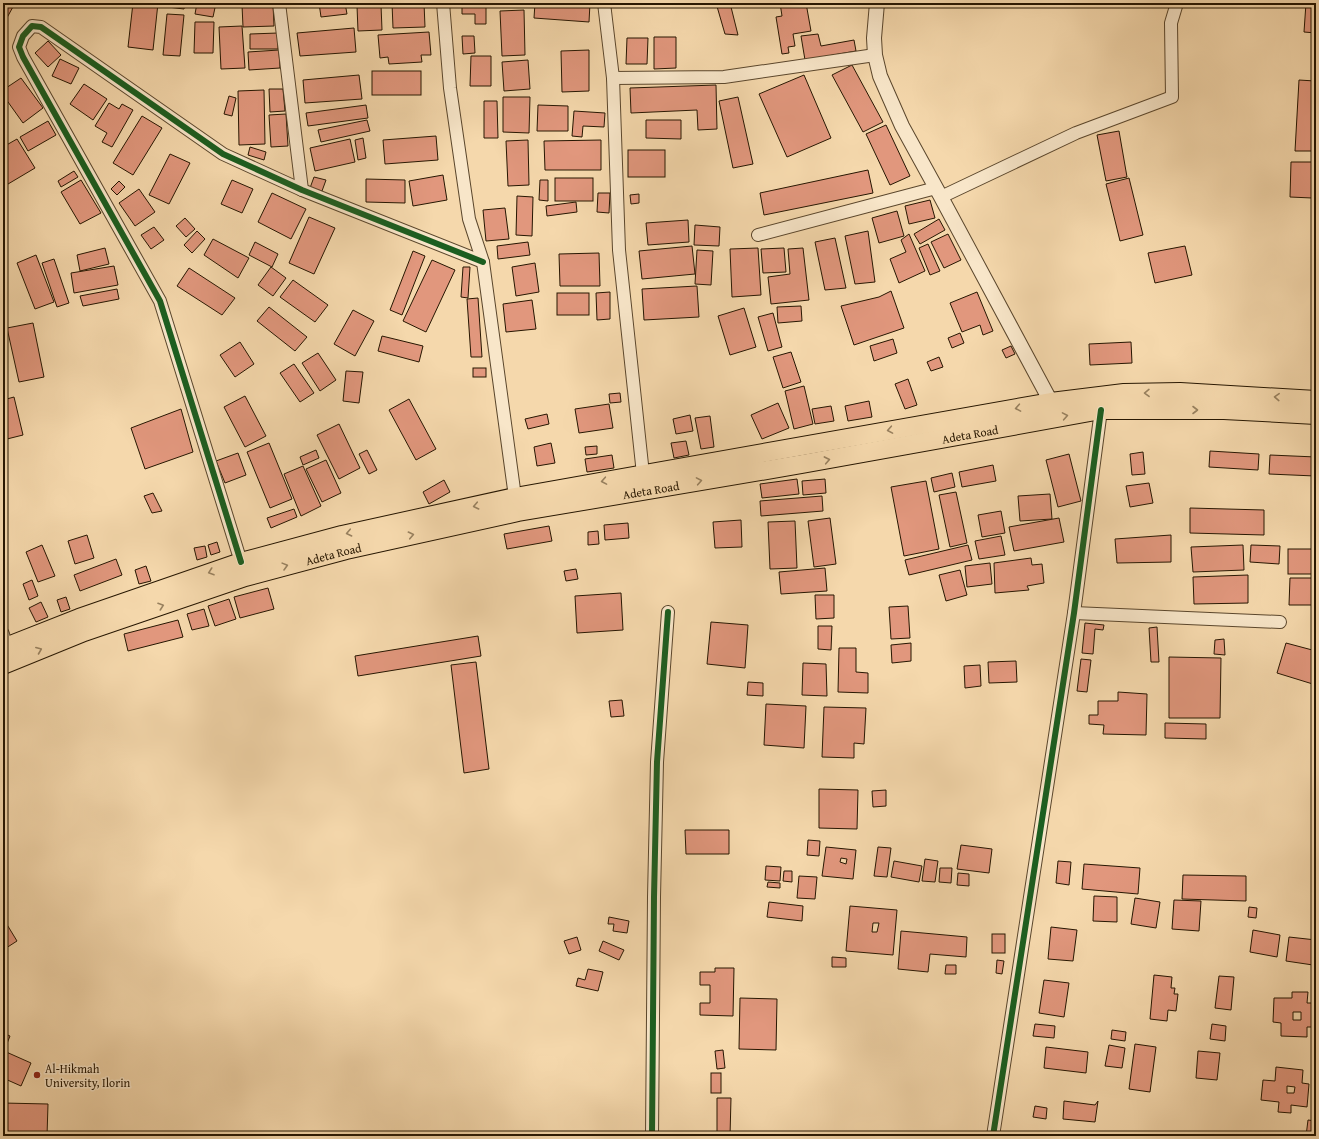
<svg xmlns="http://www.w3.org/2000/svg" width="1319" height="1139" font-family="'Gentium Book Plus',serif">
<rect width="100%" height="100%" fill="#f5d8ac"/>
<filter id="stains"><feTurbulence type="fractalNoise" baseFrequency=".005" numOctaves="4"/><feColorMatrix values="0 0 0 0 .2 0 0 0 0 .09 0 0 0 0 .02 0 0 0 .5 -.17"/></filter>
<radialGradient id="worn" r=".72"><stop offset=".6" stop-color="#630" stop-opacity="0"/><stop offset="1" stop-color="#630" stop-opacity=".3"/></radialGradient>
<!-- building -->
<g fill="#e1977d" stroke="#261601" fill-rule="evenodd">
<polygon points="3,3 10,3 14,5 3,25"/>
<polygon points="133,3 158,3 153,50 128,47"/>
<polygon points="168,3 185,3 184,9 168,7"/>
<polygon points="197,3 216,3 213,17 195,14"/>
<polygon points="319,3 345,3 347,14 321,17"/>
<polygon points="392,3 424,3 425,27 393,28"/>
<polygon points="453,3 467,3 467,4 453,5"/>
<polygon points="535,3 590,3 589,22 534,18"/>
<polygon points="716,3 730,3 738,35 725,34"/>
<polygon points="780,3 806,3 811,31 793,34 795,46 788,47 789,53 782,54 776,17 782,16"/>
<polygon points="1306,3 1316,3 1316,33 1304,32"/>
<polygon points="273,4 274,26 243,27 242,5"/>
<polygon points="381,5 382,30 358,31 357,6"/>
<polygon points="462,5 486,5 486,24 475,24 475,14 462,14"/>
<polygon points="524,10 525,55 502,56 500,11"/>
<polygon points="167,14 184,15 180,56 163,55"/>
<polygon points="195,22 214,22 213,53 194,53"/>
<polygon points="242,26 245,68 221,69 219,27"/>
<polygon points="354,28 356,52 300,56 297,33"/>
<polygon points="429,32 431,55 421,55 422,62 389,64 388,57 380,58 378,35"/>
<polygon points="278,33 278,49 250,49 250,34"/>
<polygon points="818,34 821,46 854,40 856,51 805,60 801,36"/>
<polygon points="462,36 474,36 475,53 463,54"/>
<polygon points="654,37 676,37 676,68 654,69"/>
<polygon points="627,38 648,38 647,64 626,64"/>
<polygon points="48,41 61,55 48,67 35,53"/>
<polygon points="279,50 280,68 249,70 248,52"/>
<polygon points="589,50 589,91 562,92 561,51"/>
<polygon points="471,56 491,56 491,86 470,86"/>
<polygon points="60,59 79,68 71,84 52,76"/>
<polygon points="528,60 530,89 504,91 502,62"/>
<polygon points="852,65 883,122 863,132 832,75"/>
<rect x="372" y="71" width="49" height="24"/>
<polygon points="359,75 362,99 305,103 303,80"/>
<polygon points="804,75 831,138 787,157 759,94"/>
<polygon points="21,78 43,108 23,123 3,95 3,90"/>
<polygon points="1299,80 1315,81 1312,151 1295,151"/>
<polygon points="84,84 107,99 93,120 70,104"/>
<polygon points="716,85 717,129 698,130 697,110 631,113 630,88"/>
<polygon points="269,89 283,89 285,111 270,112"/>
<polygon points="264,90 265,144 239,145 238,91"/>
<polygon points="229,96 236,98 232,116 224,114"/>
<polygon points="503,97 530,97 529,133 503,132"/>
<polygon points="738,97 753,164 733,168 719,101"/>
<polygon points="484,101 497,101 498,138 484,138"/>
<polygon points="109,103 119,109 122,104 133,110 112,147 102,142 107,133 95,126"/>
<polygon points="366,105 368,118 308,126 306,113"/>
<polygon points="538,105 568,106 568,131 537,131"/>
<polygon points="574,111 605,113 604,127 583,126 582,137 572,136"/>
<polygon points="286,114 288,146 271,147 269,115"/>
<polygon points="142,116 162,128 133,175 113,163"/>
<polygon points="367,120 370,131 321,142 318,130"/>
<polygon points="646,120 681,120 681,139 646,138"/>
<polygon points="48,121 56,135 28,151 20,137"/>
<polygon points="886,125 910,176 890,185 866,134"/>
<polygon points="1119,131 1127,177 1106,181 1097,135"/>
<polygon points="436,136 438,160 385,164 383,140"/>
<polygon points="363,138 366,158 358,160 355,140"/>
<polygon points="17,139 35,168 3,187 3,147"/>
<polygon points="350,139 355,162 315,171 310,148"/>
<polygon points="528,140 529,185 508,186 506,141"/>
<polygon points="601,140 601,170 545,170 544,141"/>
<polygon points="250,147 266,152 264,160 248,155"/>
<rect x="628" y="150" width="37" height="27"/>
<polygon points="170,154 190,163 169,204 149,195"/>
<polygon points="1291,162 1313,162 1312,198 1290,197"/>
<polygon points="868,170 873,193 764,215 760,193"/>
<polygon points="74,171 78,177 61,187 58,181"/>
<polygon points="443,175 447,200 413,206 409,181"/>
<polygon points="314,177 326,180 322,191 310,188"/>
<rect x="555" y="178" width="38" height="23"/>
<polygon points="1129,178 1143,235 1120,241 1106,184"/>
<polygon points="366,179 405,180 405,203 366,202"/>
<polygon points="81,180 101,213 80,224 61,192"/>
<polygon points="232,180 253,189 242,213 221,204"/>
<polygon points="540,180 548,180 548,201 539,200"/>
<polygon points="119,181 125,187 117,195 111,189"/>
<polygon points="139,189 155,212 135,226 119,203"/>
<polygon points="272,193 306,209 291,239 258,222"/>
<polygon points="598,193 610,193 609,213 597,212"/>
<polygon points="639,194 639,203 631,204 630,195"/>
<polygon points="517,196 533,197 532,236 516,235"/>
<polygon points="930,200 935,218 909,224 905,206"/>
<polygon points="576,202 577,212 547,216 546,206"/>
<polygon points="505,208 509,239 486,241 483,210"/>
<polygon points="897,211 904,236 879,243 872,218"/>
<polygon points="309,217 335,228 314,274 289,263"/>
<polygon points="185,218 195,229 186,237 176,226"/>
<polygon points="939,219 945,230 920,244 914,234"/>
<polygon points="688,220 689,242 648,245 646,223"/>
<polygon points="695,225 720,227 719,246 694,245"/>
<polygon points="154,227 164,240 151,249 141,235"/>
<polygon points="197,231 205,239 192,253 184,245"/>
<polygon points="868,231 875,282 855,284 845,236"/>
<polygon points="909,234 925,271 899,283 890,259 906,252 901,240"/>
<polygon points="948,234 961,260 944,268 931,242"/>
<polygon points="835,238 846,288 825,290 815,242"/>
<polygon points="213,239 249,258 238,278 204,255"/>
<polygon points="255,242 278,254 272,267 249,255"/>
<polygon points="528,242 530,255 498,259 497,246"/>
<polygon points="928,244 940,271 930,275 919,248"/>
<polygon points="692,246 695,274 642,279 639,251"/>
<polygon points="1185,246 1192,275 1155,283 1148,253"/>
<polygon points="105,248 109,264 80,271 77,255"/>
<polygon points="758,248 761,295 732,297 730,249"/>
<polygon points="784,248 786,272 763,273 761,249"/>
<polygon points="803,248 809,300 771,304 768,277 790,274 788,249"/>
<polygon points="697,250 713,251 711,285 695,284"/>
<polygon points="413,251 425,256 402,315 390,310"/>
<polygon points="599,253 600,286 560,286 559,254"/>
<polygon points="36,255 54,302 35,309 17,263"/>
<polygon points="54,259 69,303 57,307 42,263"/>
<polygon points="432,260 455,270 426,332 403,321"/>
<polygon points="535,263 539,292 516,296 512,267"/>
<polygon points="114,266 118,285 74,293 71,273"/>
<polygon points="271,267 286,278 273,296 258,285"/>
<polygon points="463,267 470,267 468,298 461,297"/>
<polygon points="189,268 235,298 222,315 177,286"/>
<polygon points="293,280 328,305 315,322 280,297"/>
<polygon points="697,286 699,317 644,320 642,289"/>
<polygon points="117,289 119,299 83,306 80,296"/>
<polygon points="891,291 904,328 854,345 841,306 879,297"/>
<polygon points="610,292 610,319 597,320 596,293"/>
<polygon points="977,292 993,331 983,335 980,325 962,332 950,303"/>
<rect x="557" y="293" width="32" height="22"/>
<polygon points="478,298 482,357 471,357 467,299"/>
<polygon points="532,300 536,329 506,332 503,304"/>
<polygon points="801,306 802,321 778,323 777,307"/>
<polygon points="269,307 307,337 295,351 257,321"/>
<polygon points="744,308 756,347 730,355 718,316"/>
<polygon points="353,310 374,321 355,356 334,344"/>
<polygon points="773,313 782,347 768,351 758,317"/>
<polygon points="33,323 44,377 19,382 7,328"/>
<polygon points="960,333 964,343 952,348 948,338"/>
<polygon points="382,336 423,346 419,362 378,351"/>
<polygon points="893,339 897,353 874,361 870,346"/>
<polygon points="240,342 254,364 235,377 220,355"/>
<polygon points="1131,342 1132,363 1090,365 1089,344"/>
<polygon points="3,345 6,355 3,355"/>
<polygon points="1011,346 1015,354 1006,358 1002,350"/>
<polygon points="791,352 801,382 783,388 773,357"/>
<polygon points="318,353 336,380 320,391 302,363"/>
<polygon points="939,357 943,367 931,371 927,362"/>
<polygon points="294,364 314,393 300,402 280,373"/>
<rect x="473" y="368" width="13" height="9"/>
<polygon points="3,371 7,384 3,385"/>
<polygon points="346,371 363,372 359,403 343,401"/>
<polygon points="908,379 917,405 905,409 895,384"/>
<polygon points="804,386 813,424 794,429 785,391"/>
<polygon points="620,393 621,402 610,403 609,394"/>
<polygon points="245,396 266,436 245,447 224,407"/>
<polygon points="14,397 23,435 3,440 3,400"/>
<polygon points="409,399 436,449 416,460 389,410"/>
<polygon points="869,401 872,417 848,421 845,406"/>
<polygon points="778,403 789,428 762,439 751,415"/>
<polygon points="609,404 613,428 579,433 575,409"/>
<polygon points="831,406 834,421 815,424 812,409"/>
<polygon points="181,409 193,452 145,469 131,428"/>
<polygon points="547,414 549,424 528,429 525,419"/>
<polygon points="690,415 693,431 676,434 673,419"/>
<polygon points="710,416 714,447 701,449 695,418"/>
<polygon points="339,424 360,468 339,479 317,435"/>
<polygon points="686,441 689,455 674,458 671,443"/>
<polygon points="269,443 292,499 270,508 247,452"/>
<polygon points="551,443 555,463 537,466 534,447"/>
<polygon points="597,446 597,454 586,455 585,447"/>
<polygon points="316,450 319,458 303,465 300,457"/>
<polygon points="367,450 377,470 369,474 359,454"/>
<polygon points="1210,451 1259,454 1258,470 1209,467"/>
<polygon points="1143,452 1145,474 1132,475 1130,454"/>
<polygon points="238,453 246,475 225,483 216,461"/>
<polygon points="1069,454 1081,501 1058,507 1046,460"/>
<polygon points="612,455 614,468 587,472 585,459"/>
<polygon points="1270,455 1316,457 1315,476 1269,474"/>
<polygon points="326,460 341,493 322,502 306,469"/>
<polygon points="993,465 996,481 962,487 959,472"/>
<polygon points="303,466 321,506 301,516 284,474"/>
<polygon points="952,473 955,487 934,492 931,478"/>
<polygon points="797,479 799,494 762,498 760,484"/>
<polygon points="825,479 826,493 803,495 802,481"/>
<polygon points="444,480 450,492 429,504 423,492"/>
<polygon points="926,481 939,549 904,556 891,487"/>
<polygon points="1149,483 1153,503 1130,507 1126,486"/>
<polygon points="956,492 967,543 950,547 939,495"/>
<polygon points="153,493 162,511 152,513 144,496"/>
<polygon points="1050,494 1052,519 1020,521 1018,496"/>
<polygon points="822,496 823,511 761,516 760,501"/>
<polygon points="1190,508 1264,510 1264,535 1190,533"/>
<polygon points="294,509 297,517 271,528 267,518"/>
<polygon points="1001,511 1005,533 982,537 978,515"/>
<polygon points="830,518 836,564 814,567 808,521"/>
<polygon points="1059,518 1064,542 1014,551 1009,527"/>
<polygon points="741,520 742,547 715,548 713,522"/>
<polygon points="795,521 797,568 770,569 768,522"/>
<polygon points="628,523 629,538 605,540 604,525"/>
<polygon points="549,526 552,541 507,549 504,534"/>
<polygon points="598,531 599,544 588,545 588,532"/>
<polygon points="87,535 94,558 75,564 68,541"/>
<polygon points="1171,535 1171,562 1117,563 1115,539"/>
<polygon points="1001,536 1005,555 979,559 975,541"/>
<polygon points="217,542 220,552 211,555 208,545"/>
<polygon points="42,545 55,576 38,582 26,552"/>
<polygon points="968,545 972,560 909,575 905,560"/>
<polygon points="1243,545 1244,570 1193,572 1191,547"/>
<polygon points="1251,545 1280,546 1279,564 1250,562"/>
<polygon points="205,546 207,557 197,560 194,548"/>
<rect x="1288" y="549" width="28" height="25"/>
<polygon points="1031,558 1032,565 1042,564 1044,583 1027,586 1029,590 995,593 994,563"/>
<polygon points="116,559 122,575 80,591 74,575"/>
<polygon points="990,563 992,584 967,587 965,566"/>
<polygon points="146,566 151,581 139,584 135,570"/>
<polygon points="825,568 827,591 781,594 779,572"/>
<polygon points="576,569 578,579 566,581 564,571"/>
<polygon points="960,570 967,595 946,601 939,575"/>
<polygon points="1248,575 1248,603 1194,604 1193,577"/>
<polygon points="1290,578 1316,578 1316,605 1289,605"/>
<polygon points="32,580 38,596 29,600 23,584"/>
<polygon points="268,588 274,609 240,618 234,597"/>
<polygon points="621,593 623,630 577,633 575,596"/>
<polygon points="815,595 834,595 834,618 816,619"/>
<polygon points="66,597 70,609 61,612 57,600"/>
<polygon points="229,599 236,619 215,626 208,606"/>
<polygon points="41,602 48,617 36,622 29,608"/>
<polygon points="908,606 910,638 891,639 889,607"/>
<polygon points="204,609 209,626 192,630 187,614"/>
<polygon points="178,620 183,637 128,651 124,634"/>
<polygon points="711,622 748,625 745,668 707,664"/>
<polygon points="1085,623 1104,625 1103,630 1095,629 1093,654 1082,653"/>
<polygon points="818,626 832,626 831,650 818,649"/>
<polygon points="1157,627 1159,662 1151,662 1149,628"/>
<polygon points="478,636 481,656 358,676 355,656"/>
<polygon points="1224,639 1225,655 1214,654 1215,640"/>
<polygon points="911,643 911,661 892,663 891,645"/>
<polygon points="1286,643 1316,651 1316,685 1277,673"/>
<polygon points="839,648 856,648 856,672 868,673 868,693 838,692"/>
<polygon points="1169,657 1221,658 1220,718 1169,718"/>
<polygon points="1081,659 1091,660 1087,692 1077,691"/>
<polygon points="1016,661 1017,682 989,683 988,662"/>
<polygon points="476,662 489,769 464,773 451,665"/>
<polygon points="803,663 826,664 827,696 802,695"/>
<polygon points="980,665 981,686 965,688 964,666"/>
<polygon points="748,682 763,683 763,696 747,695"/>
<polygon points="1118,692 1147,694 1146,735 1103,734 1104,725 1089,724 1089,715 1098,715 1098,701 1118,701"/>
<polygon points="622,700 624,716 611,717 609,701"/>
<polygon points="766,704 806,706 804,748 764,745"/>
<polygon points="824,707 866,708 864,744 854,743 854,758 822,757"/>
<polygon points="1165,723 1206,724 1206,739 1165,738"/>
<polygon points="819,789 858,790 857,829 819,828"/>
<polygon points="886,790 886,806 873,807 872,791"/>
<polygon points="685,830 729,830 729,854 686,854"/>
<polygon points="808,840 820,841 819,856 807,855"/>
<polygon points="961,845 992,849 989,873 957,869"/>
<path d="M826 847 856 850 853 879 822 876ZM841 858 847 859 846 864 840 862Z"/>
<polygon points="878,847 891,848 887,877 874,876"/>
<polygon points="925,859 938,861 935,882 922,881"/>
<polygon points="894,861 922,866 919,882 891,877"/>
<polygon points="1058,861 1071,862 1069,885 1056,883"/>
<polygon points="1084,864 1140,868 1138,894 1082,889"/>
<polygon points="766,866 781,867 780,881 765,880"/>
<polygon points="940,868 952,868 951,883 939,882"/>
<polygon points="784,871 792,871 792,882 783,881"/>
<polygon points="958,873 969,874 969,886 957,885"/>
<polygon points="1183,875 1246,876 1246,901 1182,899"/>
<polygon points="799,876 817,877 815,899 797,898"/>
<polygon points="768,882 780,883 780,888 767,887"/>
<polygon points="1094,896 1117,897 1117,922 1093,921"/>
<polygon points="1135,898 1160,902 1156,928 1131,924"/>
<polygon points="1174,900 1201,901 1199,931 1172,929"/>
<polygon points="769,902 803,906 802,921 767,917"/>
<path d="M850 906 897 910 893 955 846 951ZM873 923H879L877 932H872Z"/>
<polygon points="1249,907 1257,908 1256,918 1248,917"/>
<polygon points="609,917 629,921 627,933 613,931 614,924 608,924"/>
<polygon points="3,918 17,941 3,950"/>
<polygon points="1051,927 1077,930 1073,961 1048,959"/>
<polygon points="1253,930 1280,935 1277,957 1250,952"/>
<polygon points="901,931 967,937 966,957 930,954 928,972 898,969"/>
<rect x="992" y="934" width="13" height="19"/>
<polygon points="577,937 581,950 569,954 564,941"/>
<polygon points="1289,937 1316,940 1313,965 1286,961"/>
<polygon points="603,941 624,950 619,960 599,951"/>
<polygon points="832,957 846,958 846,967 832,967"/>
<polygon points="997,960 1004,961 1002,974 996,973"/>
<polygon points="946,965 956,965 956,974 945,974"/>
<polygon points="715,968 734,968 733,1016 700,1015 700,1003 710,1003 710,985 700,985 700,972 715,972"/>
<polygon points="588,969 603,972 598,991 576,986 578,978 585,980"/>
<polygon points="1154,975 1172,977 1171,988 1175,988 1174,994 1178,994 1176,1011 1168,1010 1167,1021 1150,1019"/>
<polygon points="1219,976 1234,977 1231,1010 1215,1008"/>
<polygon points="1044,980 1069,983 1064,1017 1039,1013"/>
<path d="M1292 992H1308L1307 1003H1316V1027H1307V1037L1281 1036V1023L1273 1022 1274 998H1292ZM1293 1012H1301V1020H1293Z"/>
<polygon points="740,998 777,999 776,1050 739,1049"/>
<polygon points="1035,1024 1055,1026 1054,1038 1033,1036"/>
<polygon points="1212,1024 1226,1026 1225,1041 1210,1039"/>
<polygon points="1112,1030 1126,1032 1125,1041 1111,1039"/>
<polygon points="3,1033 10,1036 4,1051 31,1063 21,1086 3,1078"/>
<polygon points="1135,1044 1156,1047 1150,1092 1129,1089"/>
<polygon points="1109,1045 1125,1048 1122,1068 1105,1066"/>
<polygon points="1046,1047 1088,1052 1086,1073 1044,1068"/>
<polygon points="723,1050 725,1068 717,1069 715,1051"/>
<polygon points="1198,1051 1220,1053 1217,1080 1196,1078"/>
<path d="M1276 1067 1303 1070 1302 1083 1309 1084 1307 1107 1291 1105V1113L1278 1112 1279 1102 1261 1100 1263 1080 1275 1081ZM1287 1086 1295 1087 1294 1093H1287Z"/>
<rect x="711" y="1073" width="10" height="20"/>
<polygon points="717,1098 731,1098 730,1136 717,1136"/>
<polygon points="1064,1101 1095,1105 1098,1101 1095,1122 1063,1119"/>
<polygon points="3,1103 48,1104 47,1136 3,1136"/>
<polygon points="1035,1106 1047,1108 1046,1119 1033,1117"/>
<polygon points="1308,1120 1316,1121 1316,1136 1306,1136"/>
<polygon points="1152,1132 1162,1133 1162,1136 1152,1136"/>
</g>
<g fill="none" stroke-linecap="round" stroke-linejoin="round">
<defs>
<g id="minor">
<polyline points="279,3 302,190"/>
<polyline points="443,3 450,88 469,219 483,262 515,497"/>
<polyline points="604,3 613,78 619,250 643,474"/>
<polyline points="613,78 724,77 875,55"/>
<polyline points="941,197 1076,133 1172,97 1171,23 1177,3"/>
<polyline points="758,235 936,188"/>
<polyline points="241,562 160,301 23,57 19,47 23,36 32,26 41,27 223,154 302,190 483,262"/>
<polyline points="1074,613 1280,622"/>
<polyline points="3,634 6,647"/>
<polyline points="652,1136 654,897 657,762 668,612"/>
<polyline points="993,1136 1074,613 1101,410"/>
</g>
<polyline id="tertiary" points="877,3 874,38 875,55 880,76 902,126 941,197 1051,402"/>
<g id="primary">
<polyline points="3,648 79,618 241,562 342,535 515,497 1051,402 1124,393 1180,392 1316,400"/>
<path id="s1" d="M3 665 84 632 245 577 346 550 518 512 802 464 1101 410H1224L1316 415"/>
</g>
</defs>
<!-- minor casing -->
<use href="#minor" stroke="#5a462c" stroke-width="14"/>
<!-- tertiary casing -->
<use href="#tertiary" stroke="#5a462c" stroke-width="16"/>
<!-- primary casing -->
<use href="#primary" stroke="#261601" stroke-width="20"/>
<!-- minor -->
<use href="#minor" stroke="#f8e6c9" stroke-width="12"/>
<!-- tertiary -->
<use href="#tertiary" stroke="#f8e6c9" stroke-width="14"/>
<!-- primary -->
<use href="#primary" stroke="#f5d8ac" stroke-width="18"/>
<defs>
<g id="cycleway">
<polyline points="241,562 160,301 23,57 19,47 23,36 32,26 41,27 223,154 302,190 483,262"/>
<polyline points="652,1136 654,897 657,762 668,612"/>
<polyline points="993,1136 1074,613 1101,410"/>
</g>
</defs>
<!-- cycleway casing -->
<use href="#cycleway" stroke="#f8e6c9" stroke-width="8"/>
<!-- cycleway -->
<use href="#cycleway" stroke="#1b5e20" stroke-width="6"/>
</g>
<!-- one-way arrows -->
<defs><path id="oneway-chevron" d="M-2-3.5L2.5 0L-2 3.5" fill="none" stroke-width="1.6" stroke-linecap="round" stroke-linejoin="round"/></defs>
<g stroke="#98815f">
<use href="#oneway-chevron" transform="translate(1147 393) rotate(179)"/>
<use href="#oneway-chevron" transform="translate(1277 397) rotate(-177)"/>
<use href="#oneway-chevron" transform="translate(1018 408) rotate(170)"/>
<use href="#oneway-chevron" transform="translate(1195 410)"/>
<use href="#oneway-chevron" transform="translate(1065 416) rotate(-10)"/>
<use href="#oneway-chevron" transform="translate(890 430) rotate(170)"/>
<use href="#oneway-chevron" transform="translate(827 460) rotate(-11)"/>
<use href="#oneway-chevron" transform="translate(604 481) rotate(170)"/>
<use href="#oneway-chevron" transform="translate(699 481) rotate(-10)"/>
<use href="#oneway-chevron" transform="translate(476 506) rotate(168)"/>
<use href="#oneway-chevron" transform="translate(349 533) rotate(168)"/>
<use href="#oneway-chevron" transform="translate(411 535) rotate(-12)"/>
<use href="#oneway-chevron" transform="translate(285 566) rotate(-15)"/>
<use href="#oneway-chevron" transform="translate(211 572) rotate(161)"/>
<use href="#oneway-chevron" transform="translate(161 606) rotate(-19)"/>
<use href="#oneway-chevron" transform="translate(39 650) rotate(-22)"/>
</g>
<!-- markers -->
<circle fill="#8f2418" stroke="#f8e6c9" stroke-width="1.5" cx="37" cy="1075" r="4"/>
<g text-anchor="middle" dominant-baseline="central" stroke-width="3" stroke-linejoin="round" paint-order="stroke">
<!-- street labels -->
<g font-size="12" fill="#261601" stroke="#f8e6c9">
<text stroke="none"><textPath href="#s1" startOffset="997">Adeta Road</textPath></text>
<text stroke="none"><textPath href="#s1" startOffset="673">Adeta Road</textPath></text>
<text stroke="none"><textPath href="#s1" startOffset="349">Adeta Road</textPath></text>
</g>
<!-- poi labels -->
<g font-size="12" fill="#261601" stroke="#f8e6c9" text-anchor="start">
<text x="45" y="1068">Al-Hikmah<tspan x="45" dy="14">University, Ilorin</tspan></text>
</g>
</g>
<!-- margin -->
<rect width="1319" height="1139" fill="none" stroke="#f5d8ac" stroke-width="16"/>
<rect x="4" y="4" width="1311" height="1131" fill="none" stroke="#261601" stroke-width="2"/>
<rect x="8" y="8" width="1303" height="1123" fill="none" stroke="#261601"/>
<rect width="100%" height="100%" filter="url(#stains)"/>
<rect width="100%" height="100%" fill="url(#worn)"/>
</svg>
